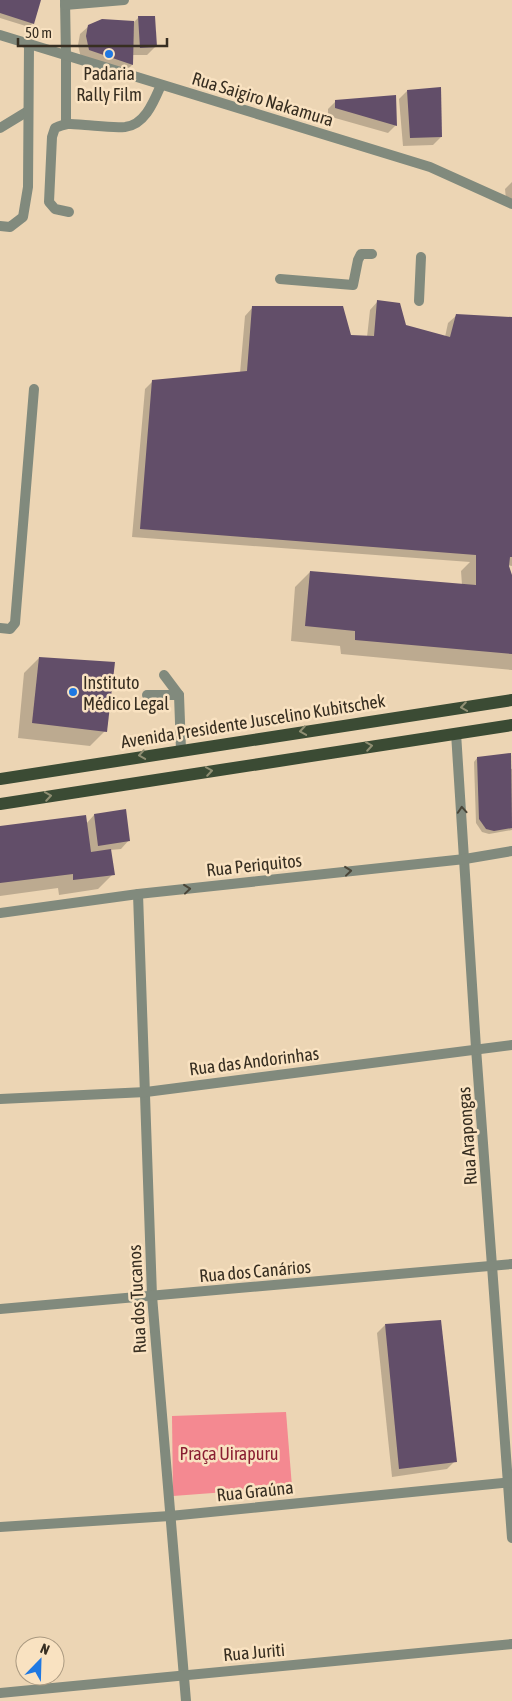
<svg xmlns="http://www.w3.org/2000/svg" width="512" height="1701" font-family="'Asap Condensed',sans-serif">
<rect width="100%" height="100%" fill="#ecd5b4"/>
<!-- green -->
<polygon fill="#f48991" points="286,1412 292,1487 173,1496 172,1416"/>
<!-- shadow -->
<g fill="#0003">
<polygon points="0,0 40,0 33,23 29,27 0,18"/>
<polygon points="139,17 156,46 147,55 132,55 132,65 124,73 81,58 78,45 80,34 89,26 134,22"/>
<polygon points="407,91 441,137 433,145 403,146 399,99"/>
<polygon points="336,101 396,125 388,133 328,116 328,109"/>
<polygon points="512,182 512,202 506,199 505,189"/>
<polygon points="378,301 405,326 445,337 448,323 457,315 512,319 512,566 507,565 512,578 512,670 341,654 340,646 291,641 295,587 310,572 462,585 461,571 470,562 132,537 145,389 153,381 240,373 245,316 253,307 350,336 367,337 370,310"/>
<polygon points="39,658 105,731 90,746 18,738 24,673"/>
<polygon points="477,758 512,769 512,830 489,834 482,832 476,823 474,762"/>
<polygon points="125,811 129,840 121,849 110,850 113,874 98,889 59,895 58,888 0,896 0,828 86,824 94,815"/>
<polygon points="385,1325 455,1461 447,1469 392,1477 377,1333"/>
</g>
<!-- building -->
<g fill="#624e69">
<polygon points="0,0 41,0 34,24 0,13"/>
<polygon points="138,16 155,16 157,47 140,48"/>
<polygon points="102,19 134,21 133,65 89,50 86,36 88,25"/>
<polygon points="441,87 442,137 410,138 407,90"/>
<polygon points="396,95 397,126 335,108 335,100"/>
<polygon points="377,300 400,303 406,325 450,337 456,314 512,317 512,557 510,557 509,566 512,575 512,654 355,640 355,631 305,626 310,571 476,585 476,555 140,529 152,380 247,371 252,306 343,306 351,335 374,336"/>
<polygon points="39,657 115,662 107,732 32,723"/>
<polygon points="511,753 512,828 494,831 486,829 479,819 477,757"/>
<polygon points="126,809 130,841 98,846 94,814"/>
<polygon points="86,815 91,852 111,849 115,875 73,880 73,874 0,883 0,826"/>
<polygon points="441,1320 457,1462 399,1469 385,1324"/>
</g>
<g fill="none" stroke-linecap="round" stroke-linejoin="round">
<!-- service -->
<g stroke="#818a7d" stroke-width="10">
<polyline points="66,56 66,123"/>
<polyline points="0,128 28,111"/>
<path d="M69 212 55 209 49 202 52 137 55 128C68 122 72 124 85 125 98 126 112 128 125 127 145 125 154 101 161 85"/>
<polyline points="0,226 10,227 23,217 28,187 29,44"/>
<polyline points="280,279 353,285 358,260 361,254 372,254"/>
<polyline points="419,301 421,257"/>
<polyline points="0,628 10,629 15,623 34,389"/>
<polyline points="164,675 179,695 181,750"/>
<polyline points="147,695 179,695"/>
</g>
<!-- minor -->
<g stroke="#818a7d" stroke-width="10">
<polyline points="65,0 66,56"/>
<polyline points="65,5 124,0"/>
<polyline points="0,35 430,167 512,204"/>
<polyline points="456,733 476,1048 512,1538"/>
<polyline points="138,894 152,1296 186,1701"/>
<polyline points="0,913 138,894 465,859 512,851"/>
<polyline points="0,1099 146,1092 512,1045"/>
<polyline points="0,1309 512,1264"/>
<polyline points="0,1527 170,1516 512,1482"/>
<polyline points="0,1693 512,1644"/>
</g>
<!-- primary -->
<g stroke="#3b4b34" stroke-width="12">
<polyline points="0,779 512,700"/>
<polyline points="0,804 512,725"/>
</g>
</g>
<!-- one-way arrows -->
<defs><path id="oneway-chevron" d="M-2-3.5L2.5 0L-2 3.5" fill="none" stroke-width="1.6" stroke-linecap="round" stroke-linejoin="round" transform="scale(1.25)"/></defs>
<g stroke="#908f73">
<use href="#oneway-chevron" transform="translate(464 707) rotate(172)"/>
<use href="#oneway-chevron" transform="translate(303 731) rotate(171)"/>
<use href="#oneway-chevron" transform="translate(369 746) rotate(-9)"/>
<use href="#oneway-chevron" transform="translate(142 755) rotate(171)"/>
<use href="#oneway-chevron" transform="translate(209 771) rotate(-9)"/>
<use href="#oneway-chevron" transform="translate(48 796) rotate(-9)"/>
</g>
<g stroke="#4a4538">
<use href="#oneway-chevron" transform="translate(462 810) rotate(-94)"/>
<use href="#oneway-chevron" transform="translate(348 871) rotate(-6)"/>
<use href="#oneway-chevron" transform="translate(187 889) rotate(-6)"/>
</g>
<!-- markers -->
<g fill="#1f78e2" stroke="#f9e2c1" stroke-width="2">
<circle cx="109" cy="54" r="5"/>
<circle cx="73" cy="692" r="5"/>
</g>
<g text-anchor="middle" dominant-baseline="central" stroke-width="5" stroke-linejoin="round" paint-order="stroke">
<!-- poi labels -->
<g font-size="18" fill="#372e21" stroke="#f9e2c1">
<text x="109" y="73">Padaria<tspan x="109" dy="21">Rally Film</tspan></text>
<text x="83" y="682" text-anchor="start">Instituto<tspan x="83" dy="21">Médico Legal</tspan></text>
</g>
<!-- street labels -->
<g font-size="18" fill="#372e21" stroke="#f9e2c1">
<text transform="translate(263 99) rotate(17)">Rua Saigiro Nakamura</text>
<text transform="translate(253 721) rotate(-9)">Avenida Presidente Juscelino Kubitschek</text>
<text transform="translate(254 865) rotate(-6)">Rua Periquitos</text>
<text transform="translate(254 1061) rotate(-7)">Rua das Andorinhas</text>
<text transform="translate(467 1136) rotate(-94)">Rua Arapongas</text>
<text transform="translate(255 1271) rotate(-5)">Rua dos Canários</text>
<text transform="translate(137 1299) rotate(-93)">Rua dos Tucanos</text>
<text transform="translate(255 1491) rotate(-6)">Rua Graúna</text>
<text transform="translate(254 1652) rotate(-5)">Rua Juriti</text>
</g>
<!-- park labels -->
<g font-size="18" fill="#8a1e32" stroke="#f9e2c1">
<text x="229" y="1453">Praça Uirapuru</text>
</g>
</g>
<!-- north arrow -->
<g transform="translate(40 1661) rotate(23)"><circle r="24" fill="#f9e2c1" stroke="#ab9a81"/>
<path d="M0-4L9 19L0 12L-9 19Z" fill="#1f78e2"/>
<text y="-8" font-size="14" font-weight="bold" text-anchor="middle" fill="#372e21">N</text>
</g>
<!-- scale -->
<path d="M18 38v8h149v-8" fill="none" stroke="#372e21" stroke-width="2.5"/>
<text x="25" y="38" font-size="15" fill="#372e21" stroke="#f9e2c1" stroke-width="4" paint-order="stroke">50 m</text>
</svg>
